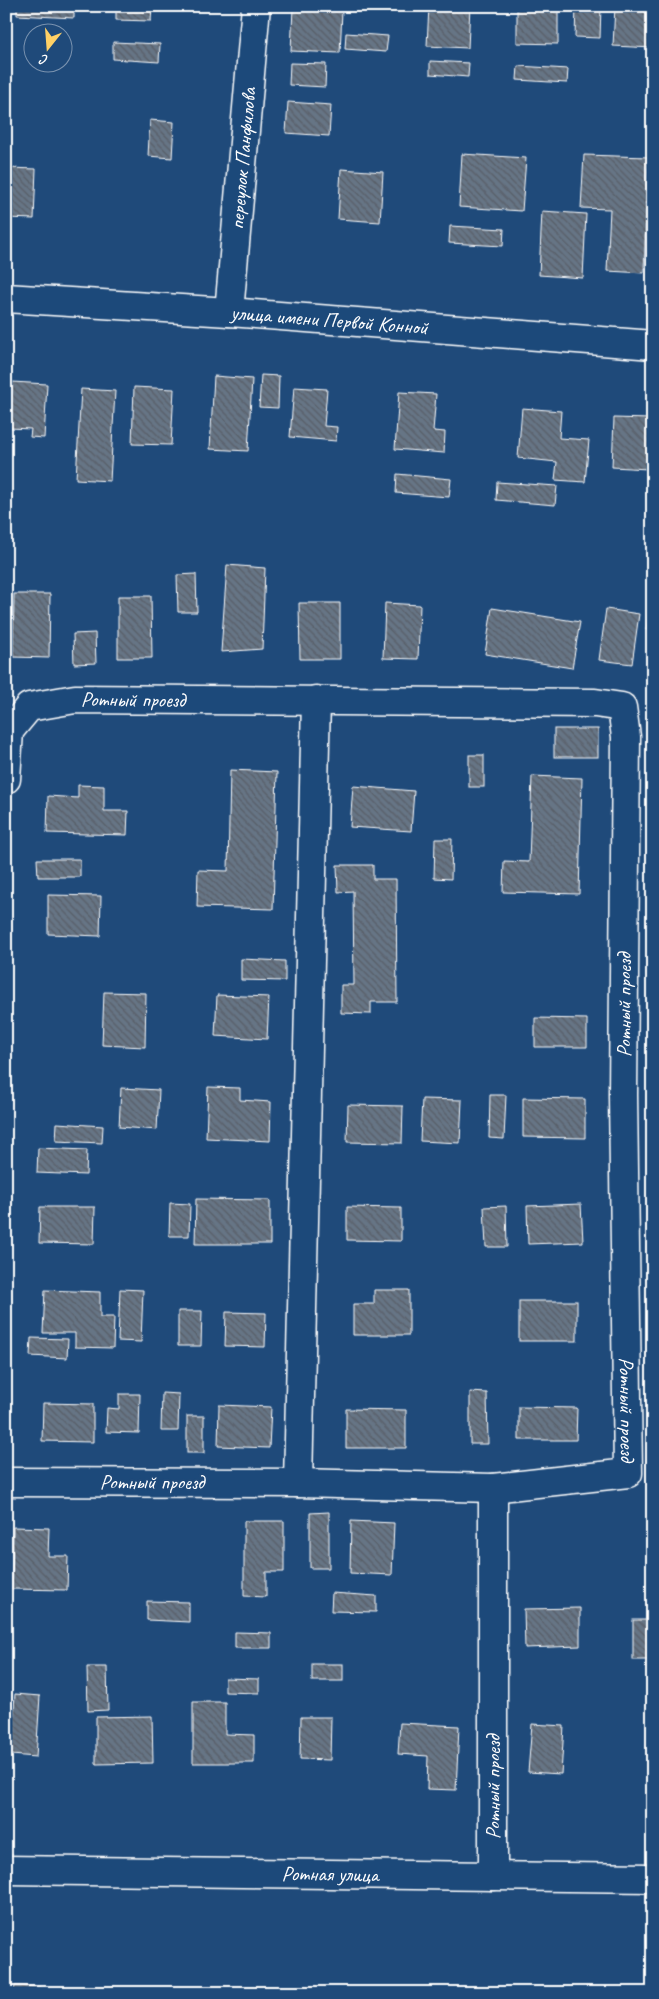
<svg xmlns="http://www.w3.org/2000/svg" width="659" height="1999" font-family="Caveat,sans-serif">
<defs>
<pattern id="building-back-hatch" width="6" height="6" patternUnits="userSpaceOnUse" patternTransform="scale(1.25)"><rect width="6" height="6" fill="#667485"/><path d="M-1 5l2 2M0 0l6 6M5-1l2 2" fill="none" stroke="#585e66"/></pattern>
</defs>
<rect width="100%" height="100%" fill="#1f4a7a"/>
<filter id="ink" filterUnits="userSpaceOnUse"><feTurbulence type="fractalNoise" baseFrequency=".02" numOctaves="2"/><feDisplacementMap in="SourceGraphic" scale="10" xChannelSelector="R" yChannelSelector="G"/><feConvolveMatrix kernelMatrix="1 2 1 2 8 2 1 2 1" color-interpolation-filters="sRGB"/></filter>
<g filter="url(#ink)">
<!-- building -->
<g fill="url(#building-back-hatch)" stroke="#fff">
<polygon points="17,6 74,6 74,18 17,15"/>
<polygon points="116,6 152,6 151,21 116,20"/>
<polygon points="429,6 470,6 468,48 427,46"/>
<polygon points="517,6 558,6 558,44 517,43"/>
<polygon points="576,6 601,6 600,38 575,37"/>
<polygon points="615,6 648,6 647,21 653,21 653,48 613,46"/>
<polygon points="293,8 342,11 340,53 291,51"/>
<polygon points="346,33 388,36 386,52 345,49"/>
<polygon points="113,42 160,44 159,62 113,59"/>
<polygon points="430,61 469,63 468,77 430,74"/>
<polygon points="290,63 326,64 325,87 289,85"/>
<polygon points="518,66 568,69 567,83 517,80"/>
<polygon points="288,102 331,105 329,136 286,133"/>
<polygon points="150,120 174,122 172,158 148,156"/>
<polygon points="462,154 526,158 522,211 459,207"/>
<polygon points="584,155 648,157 644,273 607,271 610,209 581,208"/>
<polygon points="9,168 36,169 34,219 7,218"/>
<polygon points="341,169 383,172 380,222 338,219"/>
<polygon points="542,211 586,214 583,278 539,275"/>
<polygon points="450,226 504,229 503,246 449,243"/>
<polygon points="261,375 279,376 278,408 259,407"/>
<polygon points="214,376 252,379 248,451 210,449"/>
<polygon points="12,382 47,384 44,438 30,437 31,429 10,428"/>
<polygon points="134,387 174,389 171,445 132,444"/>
<polygon points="294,387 327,389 324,426 337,427 336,441 290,437"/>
<polygon points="81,389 115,391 110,481 76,479"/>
<polygon points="399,392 436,394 433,431 445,432 444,453 395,449"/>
<polygon points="522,408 561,411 559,438 589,440 585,482 555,480 557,462 518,458"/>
<polygon points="614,418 649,419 648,469 612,467"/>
<polygon points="397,474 451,479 449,497 396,493"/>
<polygon points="497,482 557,486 555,505 496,500"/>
<polygon points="227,565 265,568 262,649 221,652"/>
<polygon points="196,574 197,612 178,612 177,575"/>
<polygon points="14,594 50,594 49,658 13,657"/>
<polygon points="118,596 151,596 152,658 118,658"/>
<polygon points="299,603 340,603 340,659 300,659"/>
<polygon points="385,603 420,605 418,659 383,658"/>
<polygon points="649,607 653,607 653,630 646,630"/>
<polygon points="492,608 580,622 572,668 485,654"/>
<polygon points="606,609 639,614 632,664 599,660"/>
<polygon points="95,633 96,663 74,664 73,634"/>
<rect x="554" y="729" width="44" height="28"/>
<rect x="469" y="755" width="15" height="32"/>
<polygon points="230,770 277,772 273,909 197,907 198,870 228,871"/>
<polygon points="532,776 582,778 579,894 503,892 504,861 529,862"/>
<polygon points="78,785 104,786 104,811 128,811 127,835 47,833 48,796 78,798"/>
<polygon points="353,786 414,791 411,831 350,827"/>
<polygon points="435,839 452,839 451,879 434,878"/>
<polygon points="37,859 80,859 80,877 38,877"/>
<polygon points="337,865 373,865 373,879 396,879 397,1002 371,1002 371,1014 341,1013 341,985 354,985 353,891 338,892"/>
<polygon points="48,895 101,896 100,936 48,934"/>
<polygon points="241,959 285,961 285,981 241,980"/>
<polygon points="104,992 146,993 145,1047 102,1045"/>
<polygon points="217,995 269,997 267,1039 215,1036"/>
<polygon points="535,1018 587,1019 587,1047 535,1047"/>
<polygon points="208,1087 240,1088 240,1100 271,1102 270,1141 206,1138"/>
<polygon points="121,1088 159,1090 157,1130 119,1127"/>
<polygon points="490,1095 506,1095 504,1139 489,1138"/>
<polygon points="523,1098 585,1099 585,1138 523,1137"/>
<polygon points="422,1099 462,1100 460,1143 420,1141"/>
<polygon points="348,1105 403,1106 402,1143 347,1142"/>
<polygon points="57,1123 103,1126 102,1143 56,1141"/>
<polygon points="38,1148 87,1150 86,1175 37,1173"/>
<polygon points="196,1199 270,1200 270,1244 195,1244"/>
<polygon points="170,1203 190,1204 189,1236 169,1236"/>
<polygon points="581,1204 583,1242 528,1244 527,1206"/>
<polygon points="506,1206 507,1247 486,1247 484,1207"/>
<polygon points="40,1207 95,1207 94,1244 39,1243"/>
<polygon points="347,1207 401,1208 401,1241 347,1240"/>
<polygon points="120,1289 143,1290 141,1342 118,1341"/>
<polygon points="45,1290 100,1292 100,1317 114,1317 113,1348 75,1347 75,1333 43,1333"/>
<polygon points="374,1290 409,1290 409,1335 353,1335 353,1304 374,1304"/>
<rect x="519" y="1301" width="58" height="40"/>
<polygon points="178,1311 202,1311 201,1346 178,1346"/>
<polygon points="226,1312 266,1313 265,1347 225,1346"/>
<polygon points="31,1338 68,1339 67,1358 30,1356"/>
<polygon points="470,1392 487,1393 488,1444 470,1444"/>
<polygon points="162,1393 179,1394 178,1431 161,1431"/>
<polygon points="119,1394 140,1394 139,1433 106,1432 107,1408 119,1409"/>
<polygon points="43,1403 93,1404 93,1442 42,1441"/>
<polygon points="219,1405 271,1407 269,1448 218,1446"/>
<polygon points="519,1407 577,1408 576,1440 519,1440"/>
<polygon points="346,1409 406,1410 406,1448 346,1448"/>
<rect x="187" y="1416" width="17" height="37"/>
<polygon points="329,1512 329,1568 310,1568 310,1513"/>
<polygon points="244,1521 284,1521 284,1572 266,1572 266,1597 244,1596"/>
<polygon points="351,1521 394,1523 392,1575 350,1573"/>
<polygon points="13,1527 49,1528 48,1556 68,1556 67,1590 12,1589"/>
<polygon points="332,1593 376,1596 376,1612 331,1611"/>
<polygon points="147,1601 189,1602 189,1622 147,1620"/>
<polygon points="580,1608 580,1646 525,1648 524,1609"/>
<rect x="633" y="1620" width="20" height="40"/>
<polygon points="235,1632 271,1633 271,1648 235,1648"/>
<rect x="312" y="1664" width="31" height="17"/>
<polygon points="87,1667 107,1667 108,1710 88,1711"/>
<polygon points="225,1678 259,1679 259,1693 225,1692"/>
<polygon points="15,1694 40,1696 36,1757 11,1755"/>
<polygon points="193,1702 225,1702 225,1734 254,1735 254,1763 193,1763"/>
<polygon points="152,1716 153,1763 96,1764 96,1717"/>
<polygon points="301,1717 331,1717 330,1760 300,1759"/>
<polygon points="400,1723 459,1726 456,1790 427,1789 428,1756 398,1754"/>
<polygon points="532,1724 564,1726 561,1774 528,1772"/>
<polygon points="15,1986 40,1987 40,1993 14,1993"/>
</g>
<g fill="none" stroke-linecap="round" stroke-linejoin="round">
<defs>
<g id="minor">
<path id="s1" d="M6 298 229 312 653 345"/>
<path id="s2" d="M229 312 256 6"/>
<path id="s3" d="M6 779 9 731 29 707 75 699 595 703 622 707 626 737 623 1095 628 1473 493 1488 298 1483 6 1482"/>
<polyline points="298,1483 316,700"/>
<path id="s4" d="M6 1870 653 1878"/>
<polyline points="493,1876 493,1488"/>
</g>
</defs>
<!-- minor casing -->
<use href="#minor" stroke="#fff" stroke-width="31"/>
<!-- minor -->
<use href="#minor" stroke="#1f4a7a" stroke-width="28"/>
</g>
</g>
<g text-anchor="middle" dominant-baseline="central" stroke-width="4.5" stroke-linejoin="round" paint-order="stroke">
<!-- street labels -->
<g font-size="21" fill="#fff" stroke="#1f4a7a">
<text stroke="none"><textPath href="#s2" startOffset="154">переулок Панфилова</textPath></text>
<text stroke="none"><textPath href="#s1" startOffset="324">улица имени Первой Конной</textPath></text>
<text stroke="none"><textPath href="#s3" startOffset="184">Ротный проезд</textPath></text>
<text transform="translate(624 1005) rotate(-90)">Ротный проезд</text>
<text stroke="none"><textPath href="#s3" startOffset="1376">Ротный проезд</textPath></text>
<text x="152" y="1482">Ротный проезд</text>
<text transform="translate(493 1787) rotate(-90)">Ротный проезд</text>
<text stroke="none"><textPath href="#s4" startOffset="324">Ротная улица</textPath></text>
</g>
</g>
<!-- margin -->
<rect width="659" height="1999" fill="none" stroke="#1f4a7a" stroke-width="25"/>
<rect x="12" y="12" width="634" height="1974" fill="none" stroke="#fff" stroke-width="2" filter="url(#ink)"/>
<!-- north arrow -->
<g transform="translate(48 48) rotate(197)"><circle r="24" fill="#1f4a7a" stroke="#7992af"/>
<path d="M0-4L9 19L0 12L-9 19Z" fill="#ffd166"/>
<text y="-8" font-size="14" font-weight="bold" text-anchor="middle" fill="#ffffff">С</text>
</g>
</svg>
